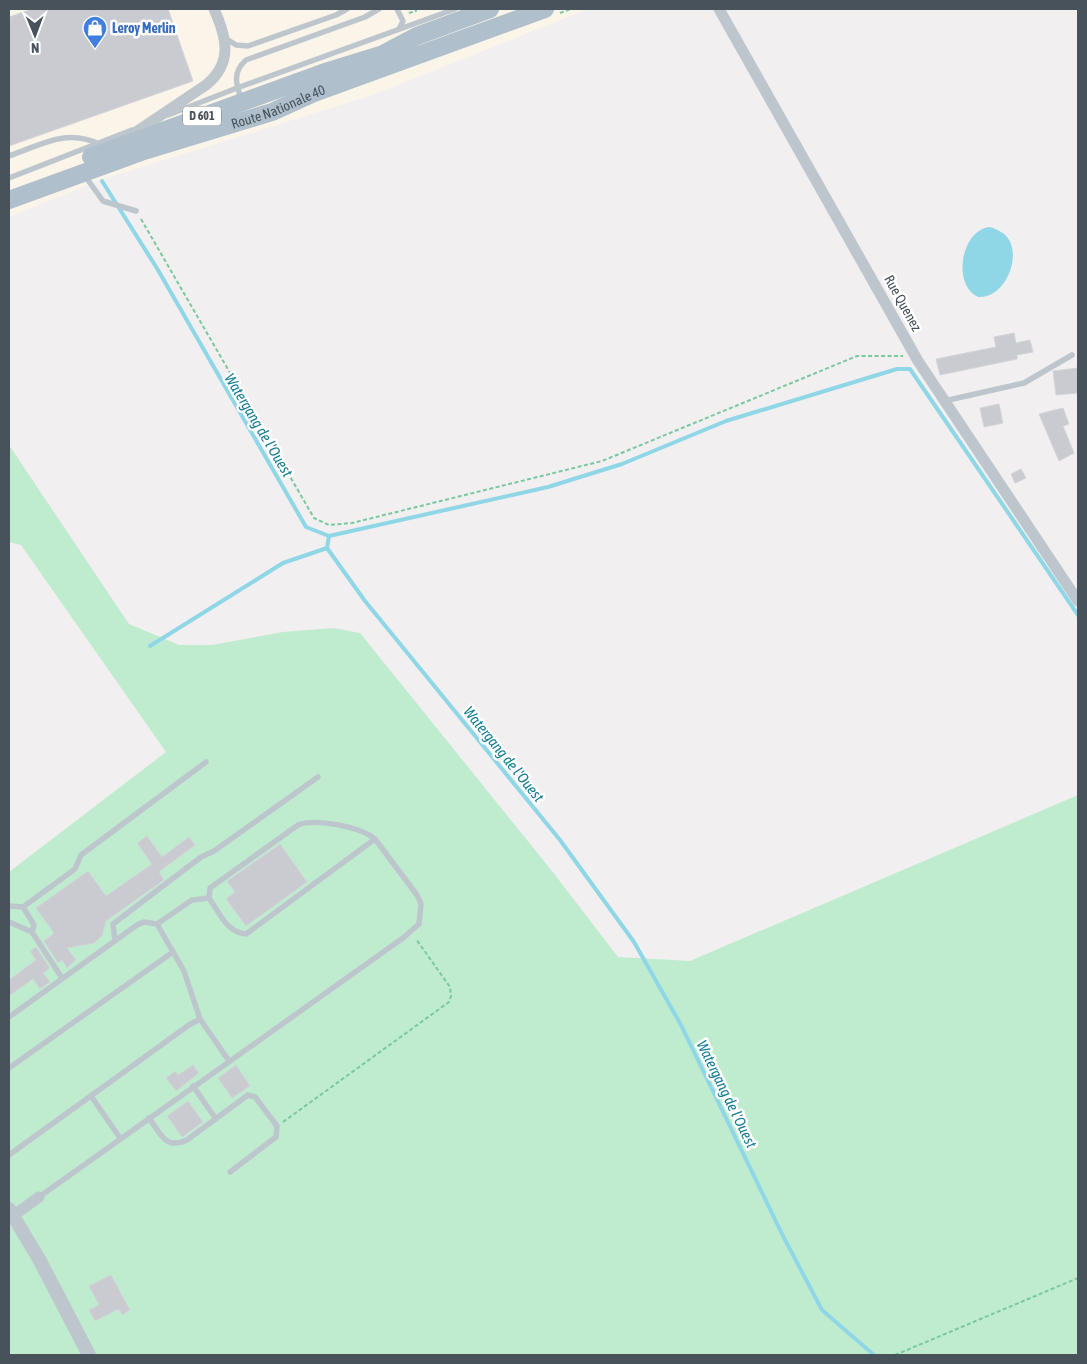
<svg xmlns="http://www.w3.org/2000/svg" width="1087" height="1364" font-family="'Asap Condensed',sans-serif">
<rect width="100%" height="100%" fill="#f1efef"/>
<!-- commercial -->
<polygon fill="#fbf5e9" points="9,9 588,9 370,96 103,179 9,217"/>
<!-- green -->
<polygon fill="#bfeccf" points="9,445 129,624 179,645 212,645 283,632 334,628 360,633 552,871 618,957 690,961 1078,795 1078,1355 9,1355 9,872 166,752 21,545 9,542"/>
<!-- water -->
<path fill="#8fd7e7" d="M990 227C996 229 1003 232 1007 237 1023 257 1004 299 978 297 951 284 962 229 990 227Z"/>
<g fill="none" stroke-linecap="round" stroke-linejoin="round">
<!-- stream -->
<g stroke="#8fd7e7" stroke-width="4">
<polyline points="102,181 158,270 306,527 329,536 327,548 365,601 560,840 634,942 681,1025 783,1236 822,1310 874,1355"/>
<polyline points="329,536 548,487 622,464 726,421 897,369 910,369 1078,615"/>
<polyline points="150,646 283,563 327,548"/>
</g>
</g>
<!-- building -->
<g fill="#c9cbd1" stroke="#d3d5da">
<polygon points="32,9 168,9 193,81 9,146 9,17"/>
<polygon points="1014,333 1016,343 1030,340 1033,352 1017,355 1017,359 940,375 936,359 996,347 994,337"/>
<polygon points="1078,368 1078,393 1056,395 1053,371"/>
<polygon points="999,404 1003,423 984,427 980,408"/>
<polygon points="1063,408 1069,424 1063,426 1074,453 1059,461 1039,414"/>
<polygon points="1021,469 1026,478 1015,483 1011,474"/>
<polygon points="147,836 162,857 189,837 195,845 159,872 164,880 106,921 102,936 94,943 67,948 76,960 67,968 62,960 58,963 44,941 54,933 36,908 88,871 106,896 152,864 137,843"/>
<polygon points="280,844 307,882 246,926 226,899 235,892 227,881"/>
<polygon points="36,947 50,968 43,973 50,982 40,989 33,979 9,996 9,980 36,960 30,951"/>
<polygon points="193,1065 199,1073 176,1091 166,1078 175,1071 178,1075"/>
<polygon points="236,1065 250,1086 232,1098 218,1078"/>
<polygon points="188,1101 203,1122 182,1137 167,1116"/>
<polygon points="111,1275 130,1310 122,1315 119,1309 95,1321 89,1310 99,1305 89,1286"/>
</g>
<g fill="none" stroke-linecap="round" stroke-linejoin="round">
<!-- path -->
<g stroke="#79c89f" stroke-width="2" stroke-dasharray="4 2.5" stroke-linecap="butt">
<polyline points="409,13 416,11 415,9"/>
<polyline points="560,13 571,9"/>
<polyline points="141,219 314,518 329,525 352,523 602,461 857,356 903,356"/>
<polyline points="283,1122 449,1002 451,996 450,987 416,939"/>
<polyline points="895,1355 1078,1278"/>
</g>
<!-- service -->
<g stroke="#bec6cd" stroke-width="5.5">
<polyline points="397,9 403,21 399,29"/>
<polyline points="225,38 236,45 248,46 336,15 347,9"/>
<path d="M242 101C236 85 232 72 246 60L365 17 379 9"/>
<polyline points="168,115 237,88 455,9"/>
<path d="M9 156C41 145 66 128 99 144"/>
<polyline points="85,176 103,201 136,211"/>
<polyline points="9,178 132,130"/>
<polyline points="944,401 1024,383 1072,355"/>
<polyline points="9,906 23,907 75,869 81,855 206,762"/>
<polyline points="9,922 32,932 34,925 23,907"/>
<polyline points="157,924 192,900 209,898"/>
<polyline points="32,932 62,978"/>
<polyline points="115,941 113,924 201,857 214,851 318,777"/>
<polyline points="9,1017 137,925 144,922 157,924 184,971 200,1019 229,1061"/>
<polyline points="9,1068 173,952"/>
<polyline points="193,1086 216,1119"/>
<polyline points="91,1096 120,1138"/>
<path d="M149 1118C161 1134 165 1150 187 1140L248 1095 255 1097 277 1126 276 1137 230 1172"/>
<polyline points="9,1155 189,1025 200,1019"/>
<path d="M39 1197 403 938 419 924 421 904 417 895 375 839C361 827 315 818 298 825L210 888 209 898C219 912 227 933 246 934L375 839"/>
</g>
<!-- minor -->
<g stroke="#bec6cd" stroke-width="11">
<polyline points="719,9 918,361 1078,601"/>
<path d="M127 138 206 85C233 63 227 38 214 9"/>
<polyline points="13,1216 39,1197"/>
</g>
<!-- tertiary -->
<polyline stroke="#bec6cd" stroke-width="14" points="9,1209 39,1259 89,1355"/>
<!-- primary -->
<g stroke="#b0bfcc" stroke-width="18">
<polyline points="91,157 328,71 383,54 417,36 490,9"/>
<path id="s1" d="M9 200 141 152 272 112 314 93 545 9"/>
</g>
</g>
<!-- icons -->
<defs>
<symbol id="shop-pin" viewBox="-11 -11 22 30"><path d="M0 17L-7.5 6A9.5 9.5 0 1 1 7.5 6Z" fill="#3f7fe0" stroke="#fff"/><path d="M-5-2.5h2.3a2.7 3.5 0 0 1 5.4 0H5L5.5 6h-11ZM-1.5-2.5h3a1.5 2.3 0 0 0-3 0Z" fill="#fff"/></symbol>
</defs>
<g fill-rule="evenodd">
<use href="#shop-pin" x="81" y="14" width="28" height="38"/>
</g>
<g text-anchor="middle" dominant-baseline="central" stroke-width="5" stroke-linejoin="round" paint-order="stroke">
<!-- shield labels -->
<rect fill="#fff" stroke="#7f868c" stroke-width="1" x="183" y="106.5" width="38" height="19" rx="4"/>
<g font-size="12" font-weight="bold" fill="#48525b">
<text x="202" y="116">D 601</text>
</g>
<!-- shop labels -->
<g font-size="14" font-weight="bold" fill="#366cbe" stroke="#fff" text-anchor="start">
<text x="112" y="28">Leroy Merlin</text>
</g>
<!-- street labels -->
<g font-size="14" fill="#48525b" stroke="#fff">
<text stroke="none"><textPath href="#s1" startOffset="285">Route Nationale 40</textPath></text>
<text transform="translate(903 303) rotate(61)">Rue Quenez</text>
</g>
<!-- water labels -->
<g font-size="15" font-style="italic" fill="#147c93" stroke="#fff">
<text transform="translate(259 425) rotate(59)">Watergang de l'Ouest</text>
<text transform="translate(504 754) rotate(51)">Watergang de l'Ouest</text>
<text transform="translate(727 1094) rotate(64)">Watergang de l'Ouest</text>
</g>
</g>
<!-- border -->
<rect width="1087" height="1364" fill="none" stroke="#48525b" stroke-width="20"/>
<!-- north arrow -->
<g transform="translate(35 35) rotate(179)" stroke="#ffffff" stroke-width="4" paint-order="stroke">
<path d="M0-4L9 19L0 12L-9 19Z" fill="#48525b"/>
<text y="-8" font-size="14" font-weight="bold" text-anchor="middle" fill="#48525b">N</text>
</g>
</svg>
